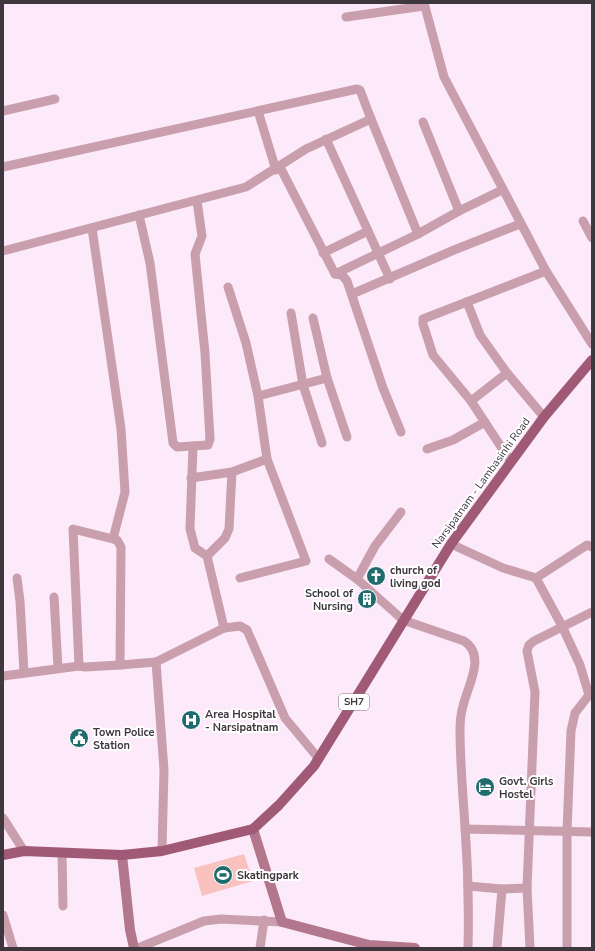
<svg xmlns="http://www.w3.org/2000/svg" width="595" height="951" font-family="'Nunito Sans',sans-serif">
<rect width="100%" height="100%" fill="#fceafa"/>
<!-- pitch -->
<polygon fill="#f9c2bf" points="244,854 253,881 202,896 194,868"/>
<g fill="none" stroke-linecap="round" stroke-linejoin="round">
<!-- street -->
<g stroke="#c99fad" stroke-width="9">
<polyline points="424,3 444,77 546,271 592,344"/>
<polyline points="346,17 424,6"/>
<polyline points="3,111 55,99"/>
<polyline points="258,111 276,170"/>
<polyline points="423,122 459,211"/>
<polyline points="326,139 390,279"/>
<polyline points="3,167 357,89 360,90 371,119"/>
<polyline points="280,167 335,274 418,234"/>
<polyline points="139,215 150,263 173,443 177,447 208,445 210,439 205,353 195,254 202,236 197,201"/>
<polyline points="583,221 592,238"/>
<polyline points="92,228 121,429 125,492 113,539"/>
<polyline points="3,251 246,187 306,149 371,119 418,234 459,211 502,190"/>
<polyline points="323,253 368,231"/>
<polyline points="335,274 342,275 347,281 383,388 401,432"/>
<polyline points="228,287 246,343 258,396 267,459 306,561 240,578"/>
<polyline points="352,294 454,250 520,224"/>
<polyline points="467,302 480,335 507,373 544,417"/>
<polyline points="291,313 303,385 322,443"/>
<polyline points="313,318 327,378 347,437"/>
<polyline points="258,396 327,378"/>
<polyline points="471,401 507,373"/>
<polyline points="193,446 190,529 195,548 207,556 224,628 240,626 247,630 285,718 319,759"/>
<polyline points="427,449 453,440 485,422"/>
<polyline points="511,462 471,401 433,355 423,324 423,319 546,271"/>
<polyline points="191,478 232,472 267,459"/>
<polyline points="451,544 503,568 536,578 587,545 592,547"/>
<polyline points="207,556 225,538 229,529 232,472"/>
<path d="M329 559 357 579 403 620 464 641C487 656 467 687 463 706 461 713 460 721 460 730 460 762 463 794 465 827 468 867 469 907 468 948"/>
<polyline points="17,578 20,601 24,673"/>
<polyline points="536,578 562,626 580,665 589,695"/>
<polyline points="357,579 375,546 401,512"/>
<polyline points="54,597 58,668"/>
<polyline points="156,662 164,770 162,851"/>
<polyline points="79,666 73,529 117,540 121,547 120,665 156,662 224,628"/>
<polyline points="3,676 79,666 85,667 120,665"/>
<polyline points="3,818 24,851"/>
<polyline points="465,829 592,832"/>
<polyline points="62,854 63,906"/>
<polyline points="468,886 502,889 527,888"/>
<polyline points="3,915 13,948"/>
<polyline points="138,948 204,921 221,919 282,922"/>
<polyline points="260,948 264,920"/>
<polyline points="497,948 502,889"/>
<polyline points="530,948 527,888 535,692 527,651 529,645 534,641 592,612"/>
<polyline points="567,948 567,831 571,731 575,713 589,695"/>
</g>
<!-- secondary -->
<g stroke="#b2778d" stroke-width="10">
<polyline points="253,829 282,922 369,945 415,948"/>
<polyline points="122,855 130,930 134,948"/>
</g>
<!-- primary -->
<polyline stroke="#a15a76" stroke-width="10" points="3,855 24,851 122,855 162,851 253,829 279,805 314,766 451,544 544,417 592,360"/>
</g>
<!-- icons -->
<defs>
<symbol id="church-disc" viewBox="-11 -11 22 22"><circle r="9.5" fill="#206c6d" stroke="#fff"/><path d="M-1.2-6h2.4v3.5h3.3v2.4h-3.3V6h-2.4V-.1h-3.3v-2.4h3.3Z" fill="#fff"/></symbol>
<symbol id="building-disc" viewBox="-11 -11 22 22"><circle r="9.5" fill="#206c6d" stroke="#fff"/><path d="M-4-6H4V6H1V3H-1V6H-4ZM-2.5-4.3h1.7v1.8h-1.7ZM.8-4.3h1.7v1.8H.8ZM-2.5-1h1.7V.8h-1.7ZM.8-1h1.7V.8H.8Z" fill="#fff"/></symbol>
<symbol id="hospital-disc" viewBox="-11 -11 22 22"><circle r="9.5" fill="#206c6d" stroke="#fff"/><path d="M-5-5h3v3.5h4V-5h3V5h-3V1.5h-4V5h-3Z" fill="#fff"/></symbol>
<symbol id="civic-disc" viewBox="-11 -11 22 22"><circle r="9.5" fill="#206c6d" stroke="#fff"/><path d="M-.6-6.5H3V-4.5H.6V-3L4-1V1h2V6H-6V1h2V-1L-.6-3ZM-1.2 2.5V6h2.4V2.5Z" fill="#fff"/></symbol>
<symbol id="hotel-disc" viewBox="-11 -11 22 22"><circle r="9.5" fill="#206c6d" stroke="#fff"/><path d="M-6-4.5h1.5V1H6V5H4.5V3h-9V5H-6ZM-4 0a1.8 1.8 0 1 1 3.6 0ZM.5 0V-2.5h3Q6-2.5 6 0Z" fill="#fff"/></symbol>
<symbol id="stadium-disc" viewBox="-11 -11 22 22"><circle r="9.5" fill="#206c6d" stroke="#fff"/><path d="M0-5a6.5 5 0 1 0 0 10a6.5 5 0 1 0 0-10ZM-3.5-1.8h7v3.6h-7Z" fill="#fff"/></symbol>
</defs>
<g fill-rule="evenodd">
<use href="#church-disc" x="365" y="565" width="22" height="22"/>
<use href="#building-disc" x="356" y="588" width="22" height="22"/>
<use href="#hospital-disc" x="180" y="709" width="22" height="22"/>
<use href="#civic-disc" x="68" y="727" width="22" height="22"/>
<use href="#hotel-disc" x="474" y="776" width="22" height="22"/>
<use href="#stadium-disc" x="212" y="864" width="22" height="22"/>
</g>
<g text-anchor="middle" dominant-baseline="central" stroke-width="4" stroke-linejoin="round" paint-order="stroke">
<!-- shield labels -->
<rect fill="#fff" stroke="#787478" stroke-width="1" x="339" y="694" width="30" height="16" rx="3"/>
<g font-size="10" font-weight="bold" fill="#3e383e">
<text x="354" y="702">SH7</text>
</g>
<!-- street labels -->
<g font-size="11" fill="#3e383e" stroke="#fff">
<text transform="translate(481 483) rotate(-54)">Narsipatnam - Lambasinhi Road</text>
</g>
<!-- poi labels -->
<g font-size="11" font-weight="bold" fill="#3e383e" stroke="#fff" text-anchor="start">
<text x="390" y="570">church of<tspan x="390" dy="13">living god</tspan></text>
<text x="353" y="593" text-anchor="end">School of<tspan x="353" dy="13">Nursing</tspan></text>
<text x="205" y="714">Area Hospital<tspan x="205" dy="13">- Narsipatnam</tspan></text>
<text x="93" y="732">Town Police<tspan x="93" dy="13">Station</tspan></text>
<text x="499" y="781">Govt. Girls<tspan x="499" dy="13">Hostel</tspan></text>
<text x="237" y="875">Skatingpark</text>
</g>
</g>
<!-- border -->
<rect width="595" height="951" fill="none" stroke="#3e383e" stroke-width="8"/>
</svg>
